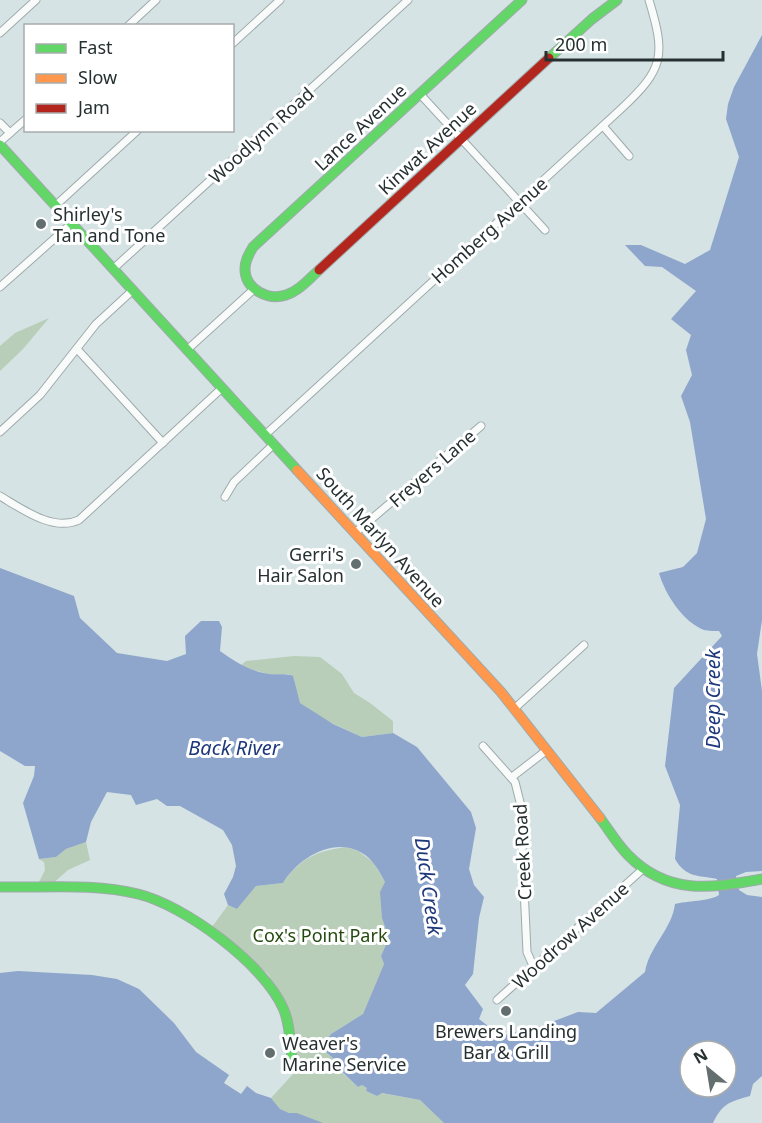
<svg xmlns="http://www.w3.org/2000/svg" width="762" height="1123" font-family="'Noto Sans',sans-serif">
<rect width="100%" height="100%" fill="#d5e3e4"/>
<!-- green -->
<g fill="#b8ceb8">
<polygon points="49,318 23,349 0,371 0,346 15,333"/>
<polygon points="294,656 320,657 342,674 354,693 370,703 393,721 393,733 362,737 323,719 300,703 289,674 268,674 240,666 246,661"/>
<polygon points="86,842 90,860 68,870 50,886 37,886 45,870 44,862 39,859 56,857 66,849"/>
<path d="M346 847 358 851 373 862 385 882 389 939 381 956 384 964 363 1014 331 1034 321 1048 333 1058 337 1068 358 1087 362 1085 368 1088 366 1091 377 1096 381 1093 420 1100 444 1123H319L297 1113H289L280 1109 271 1098 293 1074 291 1067 295 1054 286 1003 268 974 212 927 228 905 237 909 256 886 283 883C300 858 317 851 346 847Z"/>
</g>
<!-- water -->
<g fill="#8ea5cc" fill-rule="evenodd">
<path d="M762 35V620L757 654 762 691V871L746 872 736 876 739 890 747 895 762 897V1076L753 1084 750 1096C729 1102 723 1103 713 1123H444L420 1100 382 1093 377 1096 366 1091 367 1088 362 1085 358 1087 337 1067 333 1058 321 1048 331 1034 363 1014 384 964 381 956 389 938 382 918 380 892 385 882C379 871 373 859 362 853 334 836 298 858 283 883L256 886 237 909 228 905 224 894 233 877 236 866 232 845 223 830 180 806H167L157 799 136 805 131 795 107 792 91 822 86 842 66 849 56 857 39 859 23 803 34 776 35 766H25L0 751V568L74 596 80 618 117 653 167 661 186 654 185 636 201 621H219L222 627 220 651C235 662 250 671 269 674 277 675 285 673 293 676L300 703 333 724 362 737 393 733 417 747 471 812 476 828 469 869 474 885 484 897 479 918 473 974 465 985 483 1009 479 1019 501 1036 541 1026 578 1012 596 1013 645 972C649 947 672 929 675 904 686 901 711 901 719 895L717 879C698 875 686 878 675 859L680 805 665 766 674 688 722 636 719 631C715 631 709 631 704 630 683 622 665 594 659 573L683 567 697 553 706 519 690 422 681 396 692 375 686 350 691 335 671 319 696 291 662 267 645 266 625 245H641L685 264 710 250 739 157 726 119 728 104 734 87ZM690 1051H726V1087H690Z"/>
<polygon points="18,971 92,975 117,979 139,989 174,1023 196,1052 229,1075 224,1083 241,1094 247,1086 256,1093 271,1098 280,1109 289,1113 297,1113 323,1123 0,1123 0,973"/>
</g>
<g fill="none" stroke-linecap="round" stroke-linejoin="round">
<defs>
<g id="street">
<polyline points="128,26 156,0"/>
<polyline points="0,33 36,0"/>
<polyline points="232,44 280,0"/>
<polyline points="420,94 545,230"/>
<polyline points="0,123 10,133"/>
<polyline points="603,126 629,156"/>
<polyline points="0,142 26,119"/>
<polyline points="55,206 138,130"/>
<polyline points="113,269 408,0"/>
<polyline points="0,287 72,223"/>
<polyline points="77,349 163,443"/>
<polyline points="188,349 254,289"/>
<polyline points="0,432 40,395 96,324 133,290"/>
<path d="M265 435 621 109C664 69 666 56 649 0"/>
<path d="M0 496C22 509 53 532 79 520L222 388"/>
<polyline points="225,497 234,482 274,444"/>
<polyline points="355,533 481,426"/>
<polyline points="514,709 584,645"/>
<polyline points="483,746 515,782 520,802 527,952 534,968"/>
<polyline points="512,777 547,750"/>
<polyline points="497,1000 643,869"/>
</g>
<g id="fast">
<polyline points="549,58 592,19 617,0"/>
<polyline points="0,145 297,470"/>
<path d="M319 270C309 279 299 291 286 295 268 301 245 289 245 269 245 260 249 254 253 247L522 0"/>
<path d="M600 818C609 830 617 844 628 855 668 896 711 888 762 879"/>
<path d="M0 887C45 888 94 883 138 894 184 905 264 964 283 1008 290 1023 290 1042 292 1058"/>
</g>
<polyline id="slow" points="297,470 501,692 600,818"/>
<polyline id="jam" points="319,270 549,58"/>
</defs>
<!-- street casing -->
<use href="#street" stroke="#9faaaa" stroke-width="9"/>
<!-- fast casing -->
<use href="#fast" stroke="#9faaaa" stroke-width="11"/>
<!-- slow casing -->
<use href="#slow" stroke="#9faaaa" stroke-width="11"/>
<!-- jam casing -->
<use href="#jam" stroke="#9faaaa" stroke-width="11"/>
<!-- street -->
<use href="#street" stroke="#f9fbfb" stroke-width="7"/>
<!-- fast -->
<use href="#fast" stroke="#63d668" stroke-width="9"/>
<!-- slow -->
<use href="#slow" stroke="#ff974d" stroke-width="9"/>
<!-- jam -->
<use href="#jam" stroke="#b3261e" stroke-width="9"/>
</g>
<!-- markers -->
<g fill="#636f6f" stroke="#fff" stroke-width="2">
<circle cx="41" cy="224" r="6"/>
<circle cx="356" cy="564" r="6"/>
<circle cx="506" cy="1011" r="6"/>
<circle cx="270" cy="1053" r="6"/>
</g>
<g text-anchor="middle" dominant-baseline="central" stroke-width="6" stroke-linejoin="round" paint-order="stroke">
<!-- street labels -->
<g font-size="18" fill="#263030" stroke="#fff">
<text transform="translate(360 127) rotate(-43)">Lance Avenue</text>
<text transform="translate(261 135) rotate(-42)">Woodlynn Road</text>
<text transform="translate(427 148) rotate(-43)">Kinwat Avenue</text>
<text transform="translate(489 230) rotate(-42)">Homberg Avenue</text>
<text transform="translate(432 468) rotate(-41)">Freyers Lane</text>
<text transform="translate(381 537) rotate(48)">South Marlyn Avenue</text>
<text transform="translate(522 852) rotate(-93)">Creek Road</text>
<text transform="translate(570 935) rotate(-42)">Woodrow Avenue</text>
</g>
<!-- poi labels -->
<g font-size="18" fill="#263030" stroke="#fff" text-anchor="start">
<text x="53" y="214">Shirley's<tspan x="53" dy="21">Tan and Tone</tspan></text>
<text x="344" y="554" text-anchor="end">Gerri's<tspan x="344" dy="21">Hair Salon</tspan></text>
<text x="506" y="1031" text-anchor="middle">Brewers Landing<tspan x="506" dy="21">Bar &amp; Grill</tspan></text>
<text x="282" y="1043">Weaver's<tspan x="282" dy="21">Marine Service</tspan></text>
</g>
<!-- park labels -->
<g font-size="18" fill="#254a0f" stroke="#fff">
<text x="320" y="935">Cox's Point Park</text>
</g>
<!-- water labels -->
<g font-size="20" font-style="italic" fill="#1d387b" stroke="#fff">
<text transform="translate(712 699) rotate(-90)">Deep Creek</text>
<text x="234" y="747">Back River</text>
<text transform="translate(429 886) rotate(82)">Duck Creek</text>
</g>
</g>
<!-- legend -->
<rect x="24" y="24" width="210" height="108" fill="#ffffff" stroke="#a8acac" stroke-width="1.5"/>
<rect x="36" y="44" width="30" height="9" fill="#63d668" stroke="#a8acac" stroke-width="1.5"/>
<text x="78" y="54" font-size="18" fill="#263030">Fast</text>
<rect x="36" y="74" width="30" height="9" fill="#ff974d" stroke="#a8acac" stroke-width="1.5"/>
<text x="78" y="84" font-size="18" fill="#263030">Slow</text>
<rect x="36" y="104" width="30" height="9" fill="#b3261e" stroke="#a8acac" stroke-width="1.5"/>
<text x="78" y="114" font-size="18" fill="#263030">Jam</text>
<!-- north arrow -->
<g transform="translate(708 1069) rotate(330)"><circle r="28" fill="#ffffff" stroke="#a8acac" stroke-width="1.5"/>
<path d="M0-4.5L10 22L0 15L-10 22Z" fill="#636f6f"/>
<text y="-9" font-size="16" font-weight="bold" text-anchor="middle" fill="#263030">N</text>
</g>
<!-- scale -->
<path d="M546 51v9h177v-9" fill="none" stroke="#263030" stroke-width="3"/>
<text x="555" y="51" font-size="18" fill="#263030" stroke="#ffffff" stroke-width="4.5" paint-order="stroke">200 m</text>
</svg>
